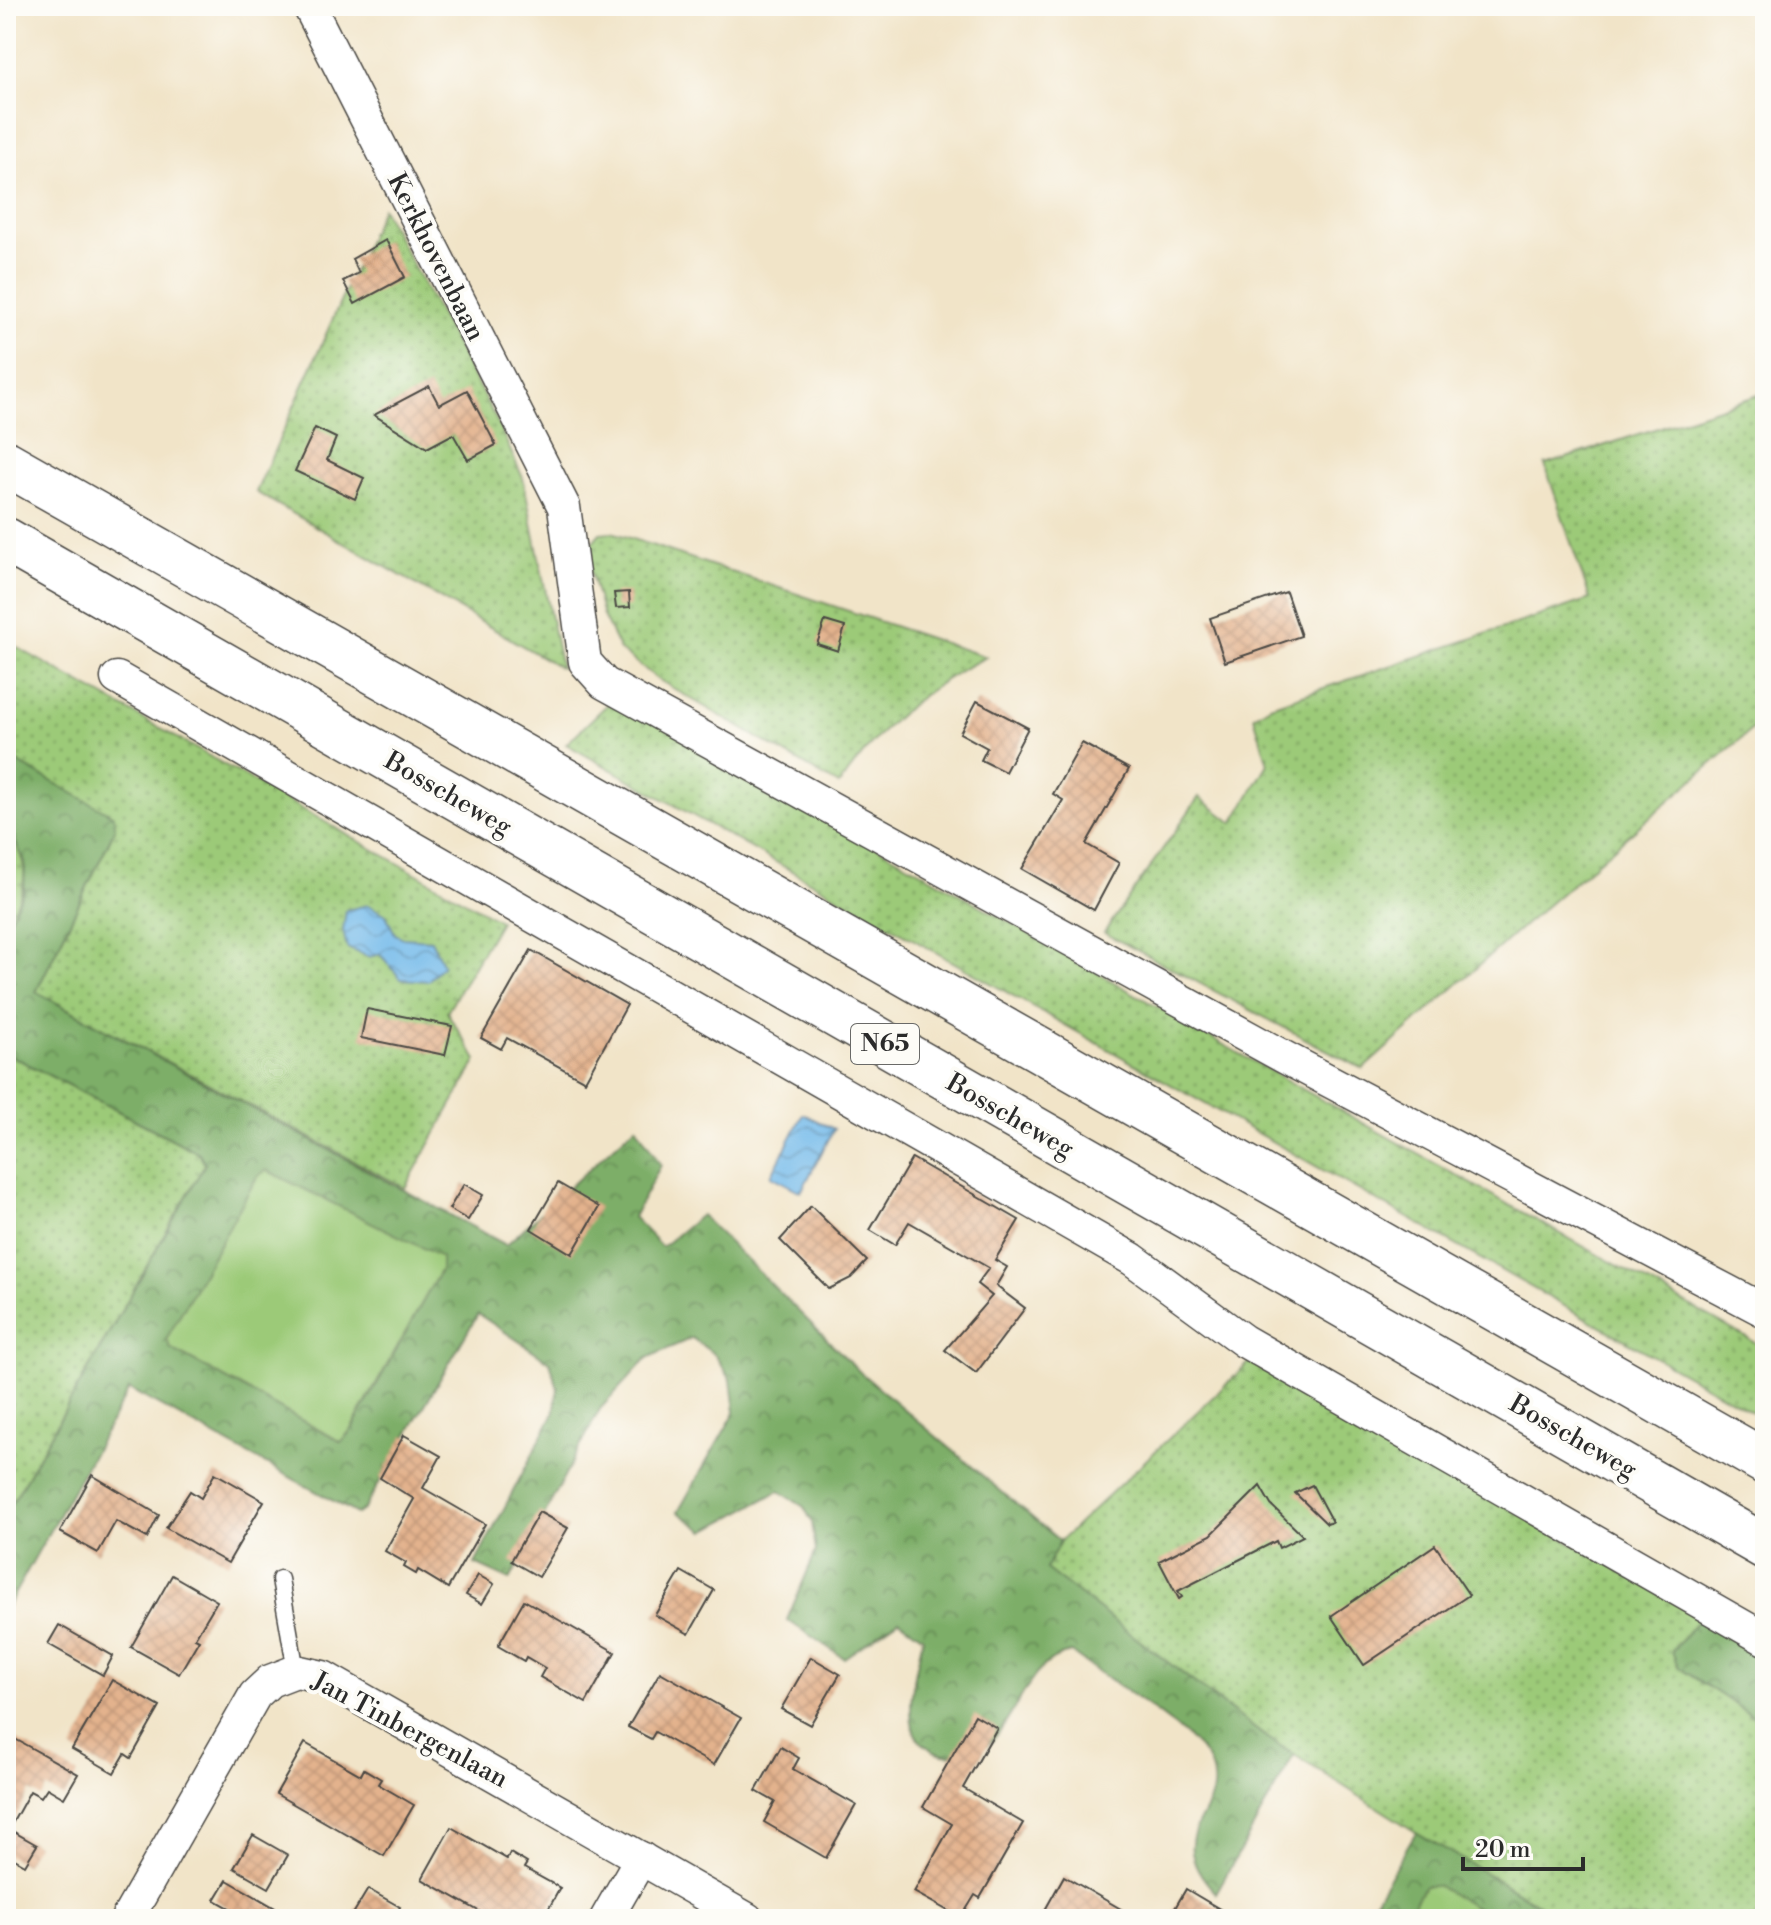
<svg xmlns="http://www.w3.org/2000/svg" width="1771" height="1925" font-family="'Libre Bodoni',serif">
<defs>
<pattern id="grass-dots" width="8" height="8" patternUnits="userSpaceOnUse" patternTransform="scale(2)"><rect width="8" height="8" fill="#9cca78"/><path d="M2 2h.1M6 6h.1" fill="none" stroke="#7fa463" stroke-width="1.8" stroke-linecap="round"/></pattern>
<pattern id="forest-crowns" width="20" height="18" patternUnits="userSpaceOnUse" patternTransform="scale(2)"><rect width="20" height="18" fill="#7dae68"/><path d="M2 6a3 3 0 1 1 6 0M12 15a3 3 0 1 1 6 0" fill="none" stroke="#678e56"/></pattern>
<pattern id="water-waves" width="16" height="10" patternUnits="userSpaceOnUse" patternTransform="scale(2)"><rect width="16" height="10" fill="#73baea"/><path d="M0 5q4-4 8 0t8 0" fill="none" stroke="#5f97be"/></pattern>
<pattern id="building-cross-hatch" width="8" height="8" patternUnits="userSpaceOnUse" patternTransform="scale(2)"><rect width="8" height="8" fill="#e3b28d"/><path d="M0 0l8 8M0 8l8-8" fill="none" stroke="#c3997a"/></pattern>
</defs>
<rect width="100%" height="100%" fill="#fdfcf7"/>
<filter id="ink" filterUnits="userSpaceOnUse"><feTurbulence type="fractalNoise" baseFrequency=".0125" numOctaves="2"/><feDisplacementMap in="SourceGraphic" scale="16" xChannelSelector="R" yChannelSelector="G"/><feConvolveMatrix kernelMatrix="1 2 1 2 8 2 1 2 1" color-interpolation-filters="sRGB"/></filter>
<filter id="wash" filterUnits="userSpaceOnUse"><feTurbulence type="fractalNoise" baseFrequency=".006" numOctaves="4" result="noise"/><feDisplacementMap in="SourceGraphic" scale="32" xChannelSelector="R" yChannelSelector="G"/><feGaussianBlur stdDeviation="1.8" result="paint"/><feColorMatrix in="noise" values="0 0 0 0 0 0 0 0 0 0 0 0 0 0 0 0 0 1.4 0 .05"/><feComposite in="paint" operator="in"/></filter>
<g filter="url(#wash)">
<rect width="100%" height="100%" fill="#f1e4c8"/>
<!-- grass -->
<g fill="url(#grass-dots)" stroke="#647a52" stroke-width="2">
<polygon points="382,208 495,417 523,478 561,668 256,492"/>
<polygon points="1765,393 1765,718 1522,927 1363,1069 1104,933 1199,797 1233,823 1268,764 1254,716 1270,706 1590,599 1545,465"/>
<path d="M612 532 986 657C922 688 880 728 839 785L659 680 620 650 603 616 585 551 600 533Z"/>
<polygon points="6,641 500,921 447,1012 477,1060 405,1188 36,992 115,829 114,817 6,756"/>
<polygon points="615,697 1238,1053 1765,1348 1765,1419 566,744"/>
<path d="M6 829C12 834 14 839 17 846 33 878 20 897 6 927Z"/>
<polygon points="6,1053 199,1153 205,1164 6,1514"/>
<polygon points="1250,1362 1701,1616 1678,1667 1765,1724 1765,1919 1563,1919 1416,1832 1263,1735 1045,1569 1060,1541"/>
</g>
<!-- forest -->
<g fill="url(#forest-crowns)" stroke="#546c4a" stroke-width="2" fill-rule="evenodd">
<path d="M6 756 114 816 115 829 36 992 506 1245 636 1126 661 1165 633 1217 662 1247 701 1215 861 1373 1060 1541 1046 1569 1263 1735 1294 1755 1216 1893C1155 1829 1230 1818 1210 1765 1198 1732 1103 1678 1072 1653 1013 1660 1016 1762 952 1755 945 1754 940 1754 934 1751 930 1748 923 1744 919 1740 901 1719 918 1663 923 1637L899 1620 844 1658 787 1620 816 1551 812 1522 804 1507 779 1491 705 1531 678 1512 735 1412 731 1380 715 1355 692 1338 647 1358 600 1409 510 1580 475 1564 554 1413 558 1389 550 1362 478 1314 364 1509 357 1514 129 1389 6 1609V1514L205 1164 199 1153 6 1053V927L24 889 25 862 11 833 6 829ZM257 1177 441 1269 351 1431 341 1442 170 1348 167 1338Z"/>
<polygon points="1701,1616 1765,1652 1765,1724 1678,1667 1672,1651"/>
<polygon points="1416,1832 1563,1919 1495,1919 1437,1886 1424,1886 1405,1919 1364,1919"/>
</g>
<!-- garden -->
<g fill="#9cca78" stroke="#647a52" stroke-width="2">
<polygon points="266,1170 441,1257 441,1269 350,1431 341,1442 170,1348 167,1338 257,1177"/>
<polygon points="1424,1886 1437,1886 1495,1919 1405,1919"/>
</g>
<!-- water -->
<g fill="url(#water-waves)" stroke="#4f728a" stroke-width="2">
<polygon points="368,905 386,915 395,934 403,938 431,940 443,965 428,981 401,979 380,954 369,957 347,948 343,930 346,910"/>
<polygon points="803,1114 834,1129 801,1192 771,1176"/>
</g>
<g id="blocks">
<!-- building -->
<g fill="url(#building-cross-hatch)">
<polygon points="386,240 405,277 355,304 343,281 359,273 352,259"/>
<polygon points="429,386 439,405 467,390 496,445 468,460 453,434 427,448 374,415"/>
<polygon points="315,428 336,438 327,460 364,478 355,499 295,471"/>
<polygon points="629,592 630,607 616,608 614,593"/>
<polygon points="1286,592 1301,636 1225,662 1210,618"/>
<polygon points="825,621 845,627 838,651 817,644"/>
<polygon points="977,701 1028,728 1005,772 981,760 987,748 960,733"/>
<polygon points="1082,743 1129,769 1086,844 1119,863 1094,910 1022,869 1063,800 1053,794"/>
<polygon points="531,950 627,1005 585,1081 507,1038 501,1049 481,1038"/>
<polygon points="367,1009 452,1026 445,1055 361,1038"/>
<polygon points="912,1158 1019,1220 995,1260 1007,1267 996,1286 1025,1308 976,1373 945,1350 992,1296 977,1284 989,1268 909,1222 895,1245 870,1230"/>
<polygon points="558,1183 599,1207 572,1254 531,1229"/>
<polygon points="464,1184 483,1195 468,1220 449,1209"/>
<polygon points="811,1206 867,1261 851,1278 829,1289 780,1240"/>
<polygon points="404,1435 441,1456 423,1488 485,1524 448,1588 418,1570 416,1574 404,1567 406,1563 385,1551 414,1499 380,1478"/>
<polygon points="215,1473 264,1501 228,1563 166,1528 190,1491 201,1498"/>
<polygon points="92,1475 159,1515 147,1538 116,1521 98,1553 60,1532"/>
<polygon points="1312,1485 1332,1522 1327,1524 1295,1493"/>
<polygon points="1260,1486 1271,1505 1303,1536 1279,1548 1276,1541 1178,1591 1182,1597 1179,1599 1159,1561 1211,1535"/>
<polygon points="539,1512 568,1528 539,1577 511,1561"/>
<polygon points="1435,1545 1469,1595 1364,1665 1331,1616"/>
<polygon points="681,1571 714,1590 689,1634 655,1615"/>
<polygon points="172,1575 217,1601 195,1638 199,1640 179,1674 131,1647"/>
<polygon points="478,1575 494,1584 482,1604 466,1595"/>
<polygon points="524,1600 615,1652 586,1703 540,1677 545,1668 526,1657 524,1661 498,1646"/>
<polygon points="59,1625 113,1656 103,1675 48,1644"/>
<polygon points="811,1657 840,1674 810,1725 781,1709"/>
<polygon points="660,1672 741,1718 714,1765 655,1732 651,1739 628,1727"/>
<polygon points="112,1680 160,1707 131,1758 125,1754 114,1773 72,1749"/>
<polygon points="975,1715 997,1728 963,1788 1023,1823 980,1898 975,1895 961,1918 914,1892 952,1824 923,1807"/>
<polygon points="6,1734 78,1774 64,1798 47,1788 41,1797 30,1791 9,1829 37,1845 25,1865 6,1854"/>
<polygon points="305,1743 361,1775 364,1769 381,1779 378,1784 414,1805 384,1856 276,1794"/>
<polygon points="781,1747 799,1758 793,1769 856,1805 826,1858 764,1822 775,1802 756,1791"/>
<polygon points="451,1827 507,1859 510,1853 527,1863 524,1868 560,1888 543,1919 493,1919 422,1879"/>
<polygon points="253,1835 288,1855 269,1888 234,1868"/>
<polygon points="1064,1876 1138,1919 1040,1919"/>
<polygon points="227,1880 294,1919 242,1919 244,1916 215,1900"/>
<polygon points="368,1889 400,1907 393,1919 350,1919"/>
<polygon points="1186,1889 1233,1917 1232,1919 1179,1919 1171,1915"/>
</g>
</g>
</g>
<g filter="url(#ink)">
<use href="#blocks" fill-opacity="0" stroke="#494743" stroke-width="2"/>
<g fill="none" stroke-linecap="round" stroke-linejoin="round">
<defs>
<polyline id="lane" points="280,1579 296,1671"/>
<g id="street">
<polyline points="309,6 564,507 585,662 604,683 1284,1057 1765,1311"/>
<polyline points="117,678 1132,1259 1244,1341 1765,1639"/>
<polyline points="127,1919 255,1695 270,1681 296,1671 323,1677 747,1919"/>
<polyline points="606,1919 641,1858"/>
</g>
<g id="primary">
<polyline points="6,463 1765,1462"/>
<polyline points="6,540 1765,1547"/>
</g>
</defs>
<!-- lane casing -->
<use href="#lane" stroke="#494743" stroke-width="19"/>
<!-- street casing -->
<use href="#street" stroke="#494743" stroke-width="35"/>
<!-- primary casing -->
<use href="#primary" stroke="#494743" stroke-width="47"/>
<!-- lane -->
<use href="#lane" stroke="#fff" stroke-width="16"/>
<!-- street -->
<use href="#street" stroke="#fff" stroke-width="32"/>
<!-- primary -->
<use href="#primary" stroke="#fff" stroke-width="44"/>
</g>
</g>
<g text-anchor="middle" dominant-baseline="central" stroke-width="8" stroke-linejoin="round" paint-order="stroke">
<!-- shield labels -->
<rect fill="#fdfcf7" stroke="#6a6a68" stroke-width="2" x="851" y="1024" width="68" height="40" rx="6"/>
<g font-size="24" font-weight="bold" fill="#2b2b2b">
<text x="885" y="1044">N65</text>
</g>
<!-- street labels -->
<g font-size="26" fill="#2b2b2b" stroke="#fdfcf7">
<text transform="translate(436 257) rotate(63)">Kerkhovenbaan</text>
<text transform="translate(448 794) rotate(30)">Bosscheweg</text>
<text transform="translate(1010 1116) rotate(30)">Bosscheweg</text>
<text transform="translate(1573 1437) rotate(30)">Bosscheweg</text>
<text transform="translate(410 1730) rotate(28)">Jan Tinbergenlaan</text>
</g>
</g>
<!-- margin -->
<rect width="1771" height="1925" fill="none" stroke="#fdfcf7" stroke-width="32"/>
<!-- scale -->
<path d="M1463 1857v12h120v-12" fill="none" stroke="#2b2b2b" stroke-width="4"/>
<text x="1475" y="1857" font-size="24" fill="#2b2b2b" stroke="#fdfcf7" stroke-width="6" paint-order="stroke">20 m</text>
</svg>
